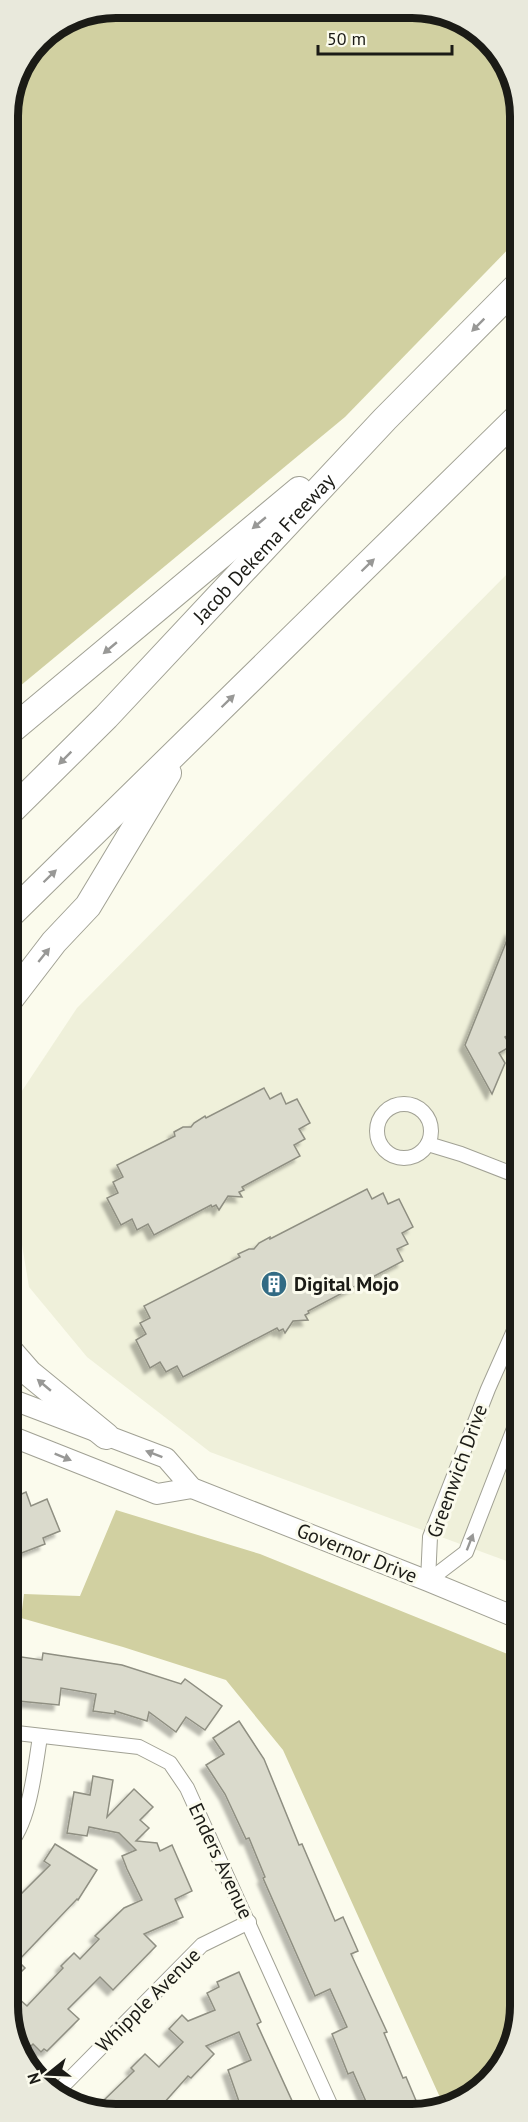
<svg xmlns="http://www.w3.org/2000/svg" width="528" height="2122" font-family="'PT Sans',sans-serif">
<defs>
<filter id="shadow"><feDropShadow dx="-5.5" dy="5.5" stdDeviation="1.5" flood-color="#0004"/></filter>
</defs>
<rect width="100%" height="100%" fill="#fbfbed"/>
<!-- built -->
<polygon fill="#eff0da" points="520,561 520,1566 210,1452 87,1357 29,1287 8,1160 8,1112 77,1008"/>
<!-- green -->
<g fill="#d1d0a1">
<polygon points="116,8 439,11 493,44 520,102 520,237 345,417 8,696 8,110 40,39 75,16"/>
<polygon points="116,1510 260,1554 520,1659 520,2012 493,2078 443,2104 283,1750 226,1680 123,1647 21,1618 24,1594 80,1596"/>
</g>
<!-- building -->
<g fill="#dadacc" stroke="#8f8f82" stroke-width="1.5" filter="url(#shadow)">
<polygon points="511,930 520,946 520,1015 511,1019 517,1030 505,1037 511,1046 499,1053 505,1063 492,1094 465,1045"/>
<polygon points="264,1088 270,1099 281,1093 286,1104 297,1099 310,1123 299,1129 305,1139 294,1145 300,1156 242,1187 244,1190 239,1192 242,1197 228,1196 219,1210 216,1205 212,1207 211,1205 154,1235 148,1224 137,1230 132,1219 121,1225 107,1198 118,1193 113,1182 123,1177 117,1165 175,1136 174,1132 183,1127 191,1127 194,1123 205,1116 206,1118"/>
<polygon points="367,1189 372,1199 383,1193 388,1204 399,1199 413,1227 402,1233 408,1244 397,1249 403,1261 308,1311 309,1313 305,1315 308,1320 293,1321 285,1333 283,1329 279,1331 277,1328 183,1377 177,1366 166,1372 160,1362 150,1368 136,1340 146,1334 140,1323 150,1318 144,1306 240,1257 238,1254 249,1249 254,1249 259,1243 270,1237 270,1239"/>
<polygon points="26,1492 31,1506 47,1499 60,1531 43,1538 45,1544 19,1554 13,1540 8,1538 8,1500"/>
<polygon points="43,1653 122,1665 181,1684 185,1679 222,1706 205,1730 186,1717 176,1732 149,1712 147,1721 115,1711 115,1714 93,1711 96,1694 61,1688 59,1705 8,1700 8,1655 42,1660"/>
<polygon points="239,1721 264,1759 299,1845 302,1844 335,1921 343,1917 358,1951 351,1954 387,2032 384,2033 403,2078 406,2077 420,2110 411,2113 371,2113 353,2072 348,2074 332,2034 347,2027 330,1989 315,1996 263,1878 265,1877 249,1838 246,1839 225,1794 206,1765 224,1754 213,1738"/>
<polygon points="93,1776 113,1780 107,1817 134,1789 153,1807 140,1820 149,1828 136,1841 157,1843 160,1851 172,1845 192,1891 175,1899 183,1917 144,1934 156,1946 113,1990 100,1977 68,2009 79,2019 47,2051 44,2049 41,2052 33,2044 30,2047 28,2045 23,2050 8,2020 8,2006 17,1997 27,2006 63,1968 61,1966 74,1953 80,1959 99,1939 95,1936 124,1908 142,1900 127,1869 122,1856 136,1850 119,1833 89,1827 87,1836 67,1833 74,1792 90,1795"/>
<polygon points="55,1844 97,1870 78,1900 77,1899 18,1961 25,1968 8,1985 8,1907 50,1865 44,1861"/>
<polygon points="239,1972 261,2022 257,2024 293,2103 271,2113 243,2113 228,2070 251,2060 239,2032 206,2046 214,2054 191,2078 188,2076 155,2113 112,2112 102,2102 134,2071 131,2068 145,2054 159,2067 183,2042 169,2029 182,2015 188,2021 215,2010 207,1993 219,1987 217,1982"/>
</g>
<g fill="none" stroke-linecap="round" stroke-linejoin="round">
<defs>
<g id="minor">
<circle cx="404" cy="1131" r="27"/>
<polyline points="428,1144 461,1154 520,1177"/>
<polyline points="428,1581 430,1537 488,1389 520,1317"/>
<polyline points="428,1581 466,1552 520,1413"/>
<polyline points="8,1732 139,1747 170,1763 187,1788 334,2113"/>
<path d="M8 1846C30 1823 35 1767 40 1737"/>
<polyline points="57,2092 202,1945 249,1922"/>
</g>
<g id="secondary">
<polyline points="8,1398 166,1458 192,1488 428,1581 520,1619"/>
<polyline points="8,1435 157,1494 192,1488"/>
</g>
<g id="motorway">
<polyline points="8,733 299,490"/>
<path id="s1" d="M8 814 106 717 385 419 520 283"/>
<polyline points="8,917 520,415"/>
<polyline points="8,1002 54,942 88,906 168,773"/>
<polyline points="8,1349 29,1373 106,1436"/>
</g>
</defs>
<!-- minor casing -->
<use href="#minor" stroke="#a1a194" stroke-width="16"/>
<!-- secondary casing -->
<use href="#secondary" stroke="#a1a194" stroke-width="22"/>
<!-- motorway casing -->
<use href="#motorway" stroke="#a1a194" stroke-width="28"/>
<!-- minor -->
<use href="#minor" stroke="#fff" stroke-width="14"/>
<!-- secondary -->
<use href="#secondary" stroke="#fff" stroke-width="20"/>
<!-- motorway -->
<use href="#motorway" stroke="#fff" stroke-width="26"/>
</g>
<!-- one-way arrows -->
<defs><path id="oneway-solid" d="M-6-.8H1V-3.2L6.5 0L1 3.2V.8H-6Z" transform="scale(1.5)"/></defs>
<g fill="#989896">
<use href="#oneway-solid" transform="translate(478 325) rotate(135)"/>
<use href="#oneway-solid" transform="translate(259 523) rotate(140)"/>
<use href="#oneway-solid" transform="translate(368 565) rotate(-44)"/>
<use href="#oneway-solid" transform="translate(110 648) rotate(140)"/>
<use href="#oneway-solid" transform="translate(228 701) rotate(-44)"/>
<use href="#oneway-solid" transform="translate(65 758) rotate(135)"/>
<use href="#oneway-solid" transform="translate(50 876) rotate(-44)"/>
<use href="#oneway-solid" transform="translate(44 955) rotate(-51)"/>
<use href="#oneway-solid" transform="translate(44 1385) rotate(-140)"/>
<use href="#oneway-solid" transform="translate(154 1454) rotate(-159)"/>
<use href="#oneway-solid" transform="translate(63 1457) rotate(22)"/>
<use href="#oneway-solid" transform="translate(470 1542) rotate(-69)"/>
</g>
<!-- icons -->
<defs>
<symbol id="building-disc" viewBox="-11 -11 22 22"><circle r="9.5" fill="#326b84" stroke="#fbfbed"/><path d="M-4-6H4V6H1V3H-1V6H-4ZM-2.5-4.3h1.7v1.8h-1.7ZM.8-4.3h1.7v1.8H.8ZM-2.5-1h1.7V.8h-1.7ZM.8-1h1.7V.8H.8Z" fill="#fff"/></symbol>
</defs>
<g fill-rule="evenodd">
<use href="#building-disc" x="259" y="1269" width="30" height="30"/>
</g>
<g text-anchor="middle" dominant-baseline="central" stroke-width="6" stroke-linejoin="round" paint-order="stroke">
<!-- street labels -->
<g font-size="20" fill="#1b1b16" stroke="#fbfbed">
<text stroke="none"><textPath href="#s1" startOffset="369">Jacob Dekema Freeway</textPath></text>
<text transform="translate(457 1471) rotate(-70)">Greenwich Drive</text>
<text transform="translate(357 1553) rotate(22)">Governor Drive</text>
<text transform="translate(221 1861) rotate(65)">Enders Avenue</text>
<text transform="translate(148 2000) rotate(-45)">Whipple Avenue</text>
</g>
<!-- poi labels -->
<g font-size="20" font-weight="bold" fill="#1b1b16" stroke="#fbfbed" text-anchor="start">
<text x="294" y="1284">Digital Mojo</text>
</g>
</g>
<!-- crop -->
<path d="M0 0H528V2122H0ZM116 18H412A98 98 0 0 1 510 116V2006A98 98 0 0 1 412 2104H116A98 98 0 0 1 18 2006V116A98 98 0 0 1 116 18Z" fill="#e9e9dc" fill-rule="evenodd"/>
<path fill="none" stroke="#1b1b16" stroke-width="8" d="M116 18H412A98 98 0 0 1 510 116V2006A98 98 0 0 1 412 2104H116A98 98 0 0 1 18 2006V116A98 98 0 0 1 116 18Z"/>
<!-- north arrow -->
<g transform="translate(48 2074) rotate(252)" stroke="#fbfbed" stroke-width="4.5" paint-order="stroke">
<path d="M0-4.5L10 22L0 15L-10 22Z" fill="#1b1b16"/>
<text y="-9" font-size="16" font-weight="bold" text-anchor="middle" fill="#1b1b16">N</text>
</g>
<!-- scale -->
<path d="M318 45v9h134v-9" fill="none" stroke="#1b1b16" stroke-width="3"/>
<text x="327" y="45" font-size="18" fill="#1b1b16" stroke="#fbfbed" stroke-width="4.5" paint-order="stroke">50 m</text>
</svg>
